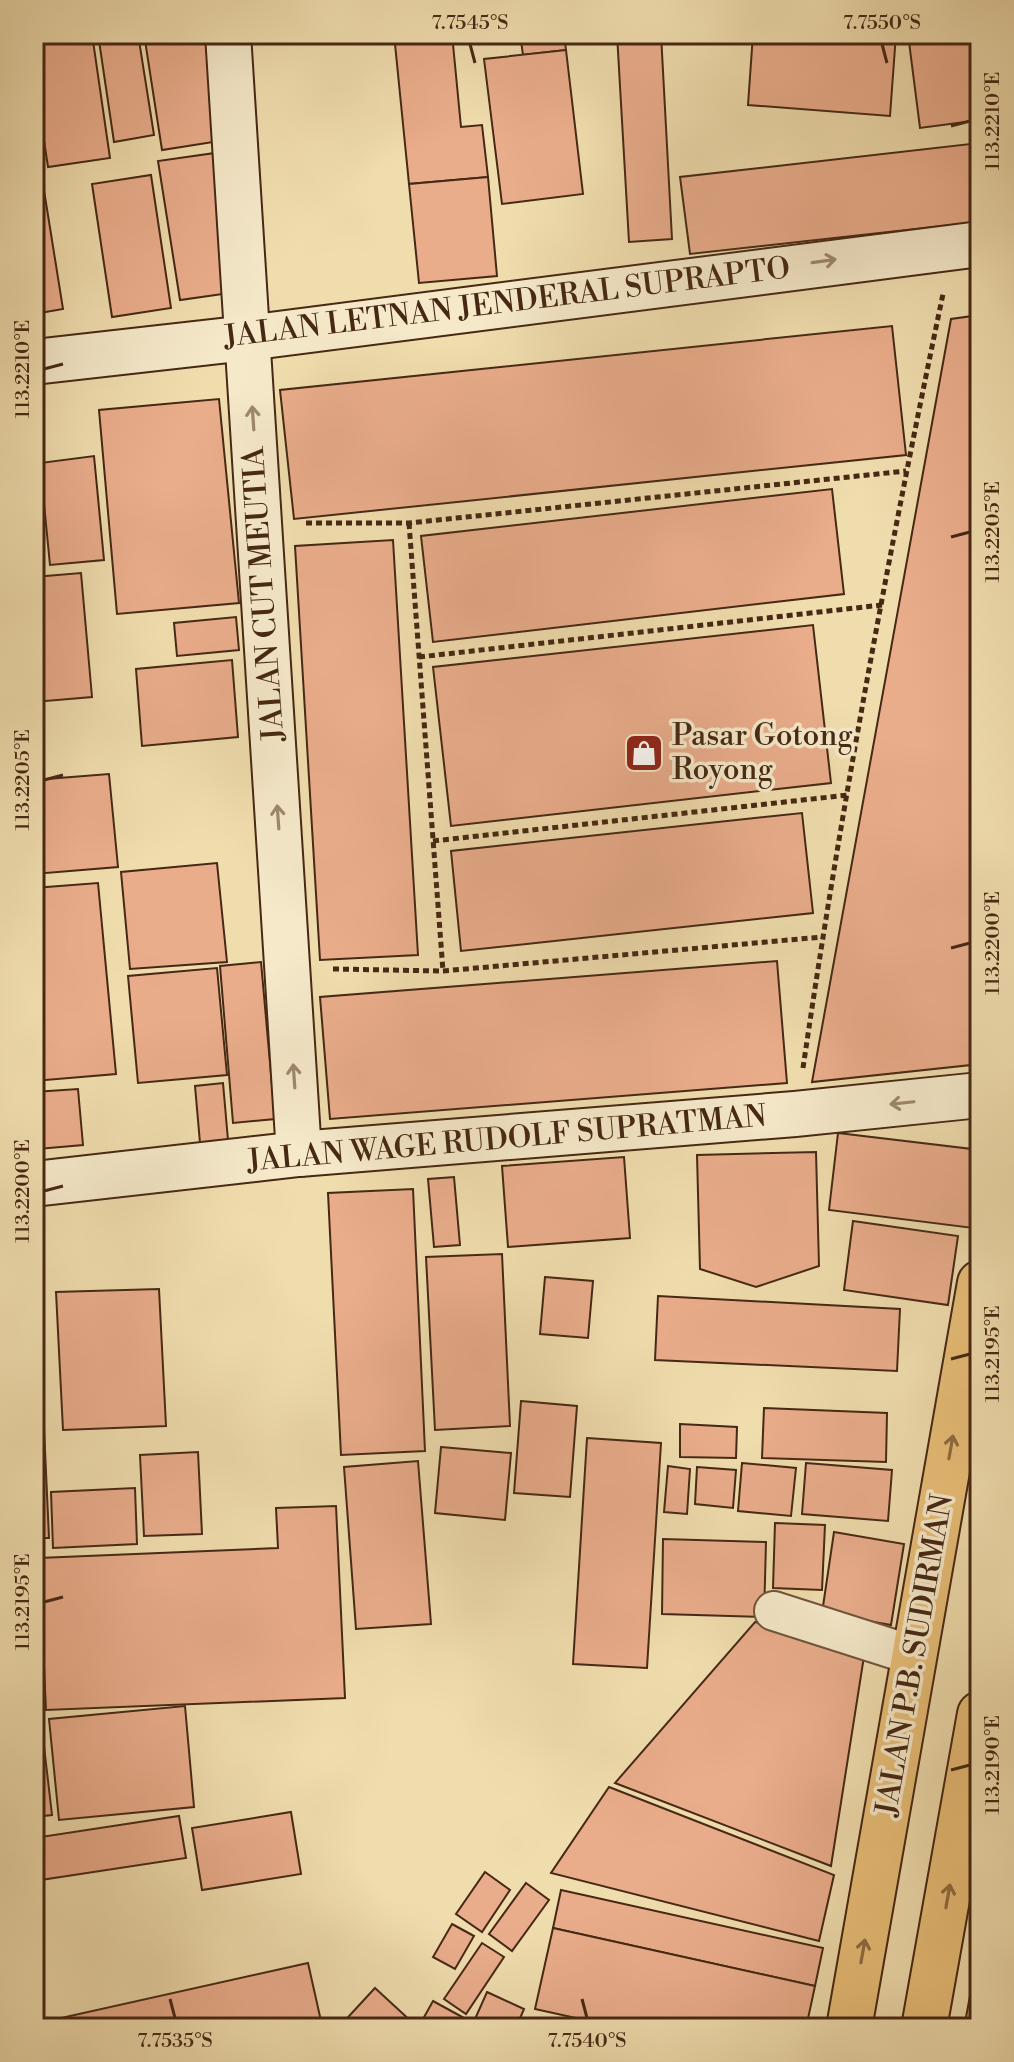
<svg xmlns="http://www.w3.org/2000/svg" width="1014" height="2062" font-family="'Libre Bodoni',serif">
<rect width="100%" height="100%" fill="#f0ddae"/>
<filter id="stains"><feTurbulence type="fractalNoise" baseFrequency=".0025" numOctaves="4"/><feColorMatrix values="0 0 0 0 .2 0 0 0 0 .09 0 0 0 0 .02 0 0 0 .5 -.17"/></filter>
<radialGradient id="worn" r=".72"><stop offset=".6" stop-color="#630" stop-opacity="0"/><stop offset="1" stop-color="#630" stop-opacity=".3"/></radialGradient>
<!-- building -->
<g fill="#eaad8c" stroke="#462814" stroke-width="2">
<polygon points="79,34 92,34 110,158 48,167 34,75 34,41"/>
<polygon points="98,34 138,34 154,135 114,142"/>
<polygon points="144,34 209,34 226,140 162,150"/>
<polygon points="394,34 452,34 461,127 482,125 488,177 409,184"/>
<polygon points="520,34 564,34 566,50 523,55"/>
<polygon points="617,34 661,34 672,239 629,242"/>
<polygon points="753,34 896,34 890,116 748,105"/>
<polygon points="908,34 980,34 980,120 920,128"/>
<polygon points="566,50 583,194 502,204 484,59"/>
<polygon points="970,144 979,222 690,254 680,177"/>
<polygon points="215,153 237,292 180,300 158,161"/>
<polygon points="151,175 171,308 112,317 92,184"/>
<polygon points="488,177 497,276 419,283 409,184"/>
<polygon points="43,184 63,309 34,314 34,185"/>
<polygon points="980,315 980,1064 812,1082 951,319"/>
<polygon points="892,326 906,455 294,519 280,390"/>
<polygon points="219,399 239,603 117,614 99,410"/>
<polygon points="94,456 104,560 50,565 40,463"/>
<polygon points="832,489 844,594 433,642 421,536"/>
<polygon points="393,540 418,955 320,960 295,546"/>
<polygon points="81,573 92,697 34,702 34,577"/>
<polygon points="236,617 239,650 177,656 174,623"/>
<polygon points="813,625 831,783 451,826 433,667"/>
<polygon points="232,660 238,737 142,746 136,669"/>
<polygon points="109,774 118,867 34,874 34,780"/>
<polygon points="802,813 813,913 461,951 451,851"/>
<polygon points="217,863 227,962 130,969 121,872"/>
<polygon points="98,883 116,1074 34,1081 34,888"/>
<polygon points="777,961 787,1083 330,1119 320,997"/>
<polygon points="261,962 275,1119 233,1123 220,966"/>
<polygon points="217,968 227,1075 138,1083 128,976"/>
<polygon points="223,1083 228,1140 200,1143 195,1086"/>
<polygon points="78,1089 83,1145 38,1149 34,1092"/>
<polygon points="838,1133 980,1150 973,1228 829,1210"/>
<polygon points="816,1152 819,1266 756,1287 700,1269 697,1155"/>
<polygon points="624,1157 630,1238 508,1247 502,1166"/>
<polygon points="454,1177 460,1245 434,1247 428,1179"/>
<polygon points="413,1189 425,1451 341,1455 328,1193"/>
<polygon points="853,1221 958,1236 948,1305 844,1290"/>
<polygon points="502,1254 510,1426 435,1430 426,1257"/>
<polygon points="545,1277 593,1281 588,1338 540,1334"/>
<polygon points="159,1289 166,1426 63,1430 56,1292"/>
<polygon points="658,1296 900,1309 897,1371 655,1360"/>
<polygon points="521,1401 577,1406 570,1497 514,1493"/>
<polygon points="764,1408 887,1413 886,1462 762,1458"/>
<polygon points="680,1424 737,1427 736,1458 680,1457"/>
<polygon points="34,1428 44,1428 49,1538 34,1538"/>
<polygon points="587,1438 661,1443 647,1668 573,1664"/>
<polygon points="441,1447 511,1453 505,1520 435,1513"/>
<polygon points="198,1452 202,1534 144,1536 140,1455"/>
<polygon points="418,1461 431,1624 356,1629 344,1467"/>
<polygon points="742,1463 796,1468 791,1516 738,1511"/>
<polygon points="806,1463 892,1470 888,1521 802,1514"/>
<polygon points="668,1466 690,1469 687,1514 664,1512"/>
<polygon points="697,1467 736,1470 733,1508 695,1504"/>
<polygon points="135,1488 137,1544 53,1548 51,1492"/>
<polygon points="336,1506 345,1698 46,1710 39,1558 278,1548 276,1508"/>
<polygon points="775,1523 825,1525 822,1590 773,1588"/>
<polygon points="834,1532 904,1544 891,1625 822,1613"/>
<polygon points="663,1539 766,1542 764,1617 662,1614"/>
<polygon points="755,1622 865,1650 831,1866 615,1783"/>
<polygon points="37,1686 52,1815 34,1817 34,1687"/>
<polygon points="185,1706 194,1807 59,1820 49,1719"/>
<polygon points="609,1787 834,1875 819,1941 551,1873"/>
<polygon points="291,1812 301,1874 202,1890 192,1828"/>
<polygon points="179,1816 186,1858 34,1881 34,1838"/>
<polygon points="485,1872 510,1890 482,1932 456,1914"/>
<polygon points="526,1883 549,1900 512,1951 489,1934"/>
<polygon points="561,1890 823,1948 815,1986 553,1928"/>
<polygon points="452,1924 474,1936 455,1969 433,1957"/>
<polygon points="553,1928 815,1986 806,2028 621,2028 535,2009"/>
<polygon points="980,1942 980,2028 964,2028"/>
<polygon points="482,1943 504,1957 466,2014 444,1999"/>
<polygon points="308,1963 321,2021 291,2028 34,2028 34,2024"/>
<polygon points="375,1988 413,2023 408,2028 338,2028"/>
<polygon points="487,1992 524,2009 516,2028 471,2028"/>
<polygon points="433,2001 464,2018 458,2028 418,2028"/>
</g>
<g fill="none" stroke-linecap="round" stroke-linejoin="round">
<defs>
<polyline id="street" points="774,1611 915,1656"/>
<g id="secondary">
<polyline points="228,34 299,1154"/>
<polyline points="34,362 247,338 980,244"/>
<polyline points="34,1184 299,1154 795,1114 980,1095"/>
</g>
<g id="primary">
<polyline points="849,2028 980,1283"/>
<polyline points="924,2028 980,1714"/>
</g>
</defs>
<!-- street casing -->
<use href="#street" stroke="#70553a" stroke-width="42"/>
<!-- secondary casing -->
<use href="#secondary" stroke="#462814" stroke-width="48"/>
<!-- primary casing -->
<use href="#primary" stroke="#462814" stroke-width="48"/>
<!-- path -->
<g stroke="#462814" stroke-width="5" stroke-dasharray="6 4" stroke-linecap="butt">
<polyline points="306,523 409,523 906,471"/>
<polyline points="409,523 443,971"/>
<polyline points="419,657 882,605"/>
<polyline points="433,841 848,795"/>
<polyline points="333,969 443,971 822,937"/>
<path d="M803 1068C841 809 889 551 943 294"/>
</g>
<!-- street -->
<use href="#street" stroke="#f5e9ca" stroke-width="38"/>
<!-- secondary -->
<use href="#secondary" stroke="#f5e9ca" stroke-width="44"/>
<!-- primary -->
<use href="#primary" stroke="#e8be77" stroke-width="44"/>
</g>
<!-- one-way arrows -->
<defs><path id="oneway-shaft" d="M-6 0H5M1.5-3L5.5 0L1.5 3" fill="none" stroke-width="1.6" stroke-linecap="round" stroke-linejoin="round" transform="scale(2)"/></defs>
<g stroke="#9e886f">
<use href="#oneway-shaft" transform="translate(824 261) rotate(-8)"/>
<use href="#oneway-shaft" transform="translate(253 418) rotate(-94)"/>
<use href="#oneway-shaft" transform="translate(278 817) rotate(-94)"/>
<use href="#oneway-shaft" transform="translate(294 1076) rotate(-94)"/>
<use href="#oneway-shaft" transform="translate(902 1103) rotate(174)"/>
</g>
<g stroke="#8f6c41">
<use href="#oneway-shaft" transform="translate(951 1447) rotate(-80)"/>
<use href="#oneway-shaft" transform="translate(948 1896) rotate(-80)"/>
<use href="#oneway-shaft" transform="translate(863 1951) rotate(-80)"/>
</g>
<!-- ticks -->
<path fill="none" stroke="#462814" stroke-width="3" d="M470 44 475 63M882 44 887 63M951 126 970 121M44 369 63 364M951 537 970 532M44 780 63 775M951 948 970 943M44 1191 63 1186M951 1359 970 1354M44 1602 63 1597M951 1770 970 1765M170 1999 175 2018M582 1999 587 2018"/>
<!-- icons -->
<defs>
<symbol id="shop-square" viewBox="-11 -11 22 22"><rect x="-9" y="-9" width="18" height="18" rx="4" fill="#8f2418" stroke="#f5e9ca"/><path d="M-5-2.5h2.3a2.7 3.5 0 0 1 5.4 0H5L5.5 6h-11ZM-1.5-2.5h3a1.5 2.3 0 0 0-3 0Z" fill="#fff"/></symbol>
</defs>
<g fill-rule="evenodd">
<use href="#shop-square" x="622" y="731" width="44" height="44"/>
</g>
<g text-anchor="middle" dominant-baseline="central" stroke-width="7" stroke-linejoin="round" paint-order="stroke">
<!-- street labels -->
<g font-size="30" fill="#462814" stroke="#f5e9ca">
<text transform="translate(507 303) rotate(-7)">JALAN LETNAN JENDERAL SUPRAPTO</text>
<text transform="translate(264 594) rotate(-94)">JALAN CUT MEUTIA</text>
<text transform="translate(507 1139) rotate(-5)">JALAN WAGE RUDOLF SUPRATMAN</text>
<text transform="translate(915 1655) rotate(-80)">JALAN P.B. SUDIRMAN</text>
</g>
<!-- poi labels -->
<g font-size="30" fill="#462814" stroke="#f5e9ca" text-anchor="start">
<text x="672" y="736">Pasar Gotong<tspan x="672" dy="34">Royong</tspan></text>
</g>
</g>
<!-- margin -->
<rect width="1014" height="2062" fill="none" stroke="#f0ddae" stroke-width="88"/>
<rect x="44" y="44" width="926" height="1974" fill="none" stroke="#462814" stroke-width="3"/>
<g font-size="20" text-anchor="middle" fill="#462814">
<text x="470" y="29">7.7545°S</text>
<text x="882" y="29">7.7550°S</text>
<text transform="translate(992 121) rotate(-90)" y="7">113.2210°E</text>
<text transform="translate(22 369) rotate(-90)" y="7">113.2210°E</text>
<text transform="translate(992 532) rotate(-90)" y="7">113.2205°E</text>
<text transform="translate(22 780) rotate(-90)" y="7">113.2205°E</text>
<text transform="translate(992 943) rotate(-90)" y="7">113.2200°E</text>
<text transform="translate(22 1191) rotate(-90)" y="7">113.2200°E</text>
<text transform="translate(992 1354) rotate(-90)" y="7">113.2195°E</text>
<text transform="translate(22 1602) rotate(-90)" y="7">113.2195°E</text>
<text transform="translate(992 1765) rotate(-90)" y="7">113.2190°E</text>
<text x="175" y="2047">7.7535°S</text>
<text x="587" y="2047">7.7540°S</text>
</g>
<rect width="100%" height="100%" filter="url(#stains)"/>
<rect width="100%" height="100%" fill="url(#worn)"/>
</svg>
